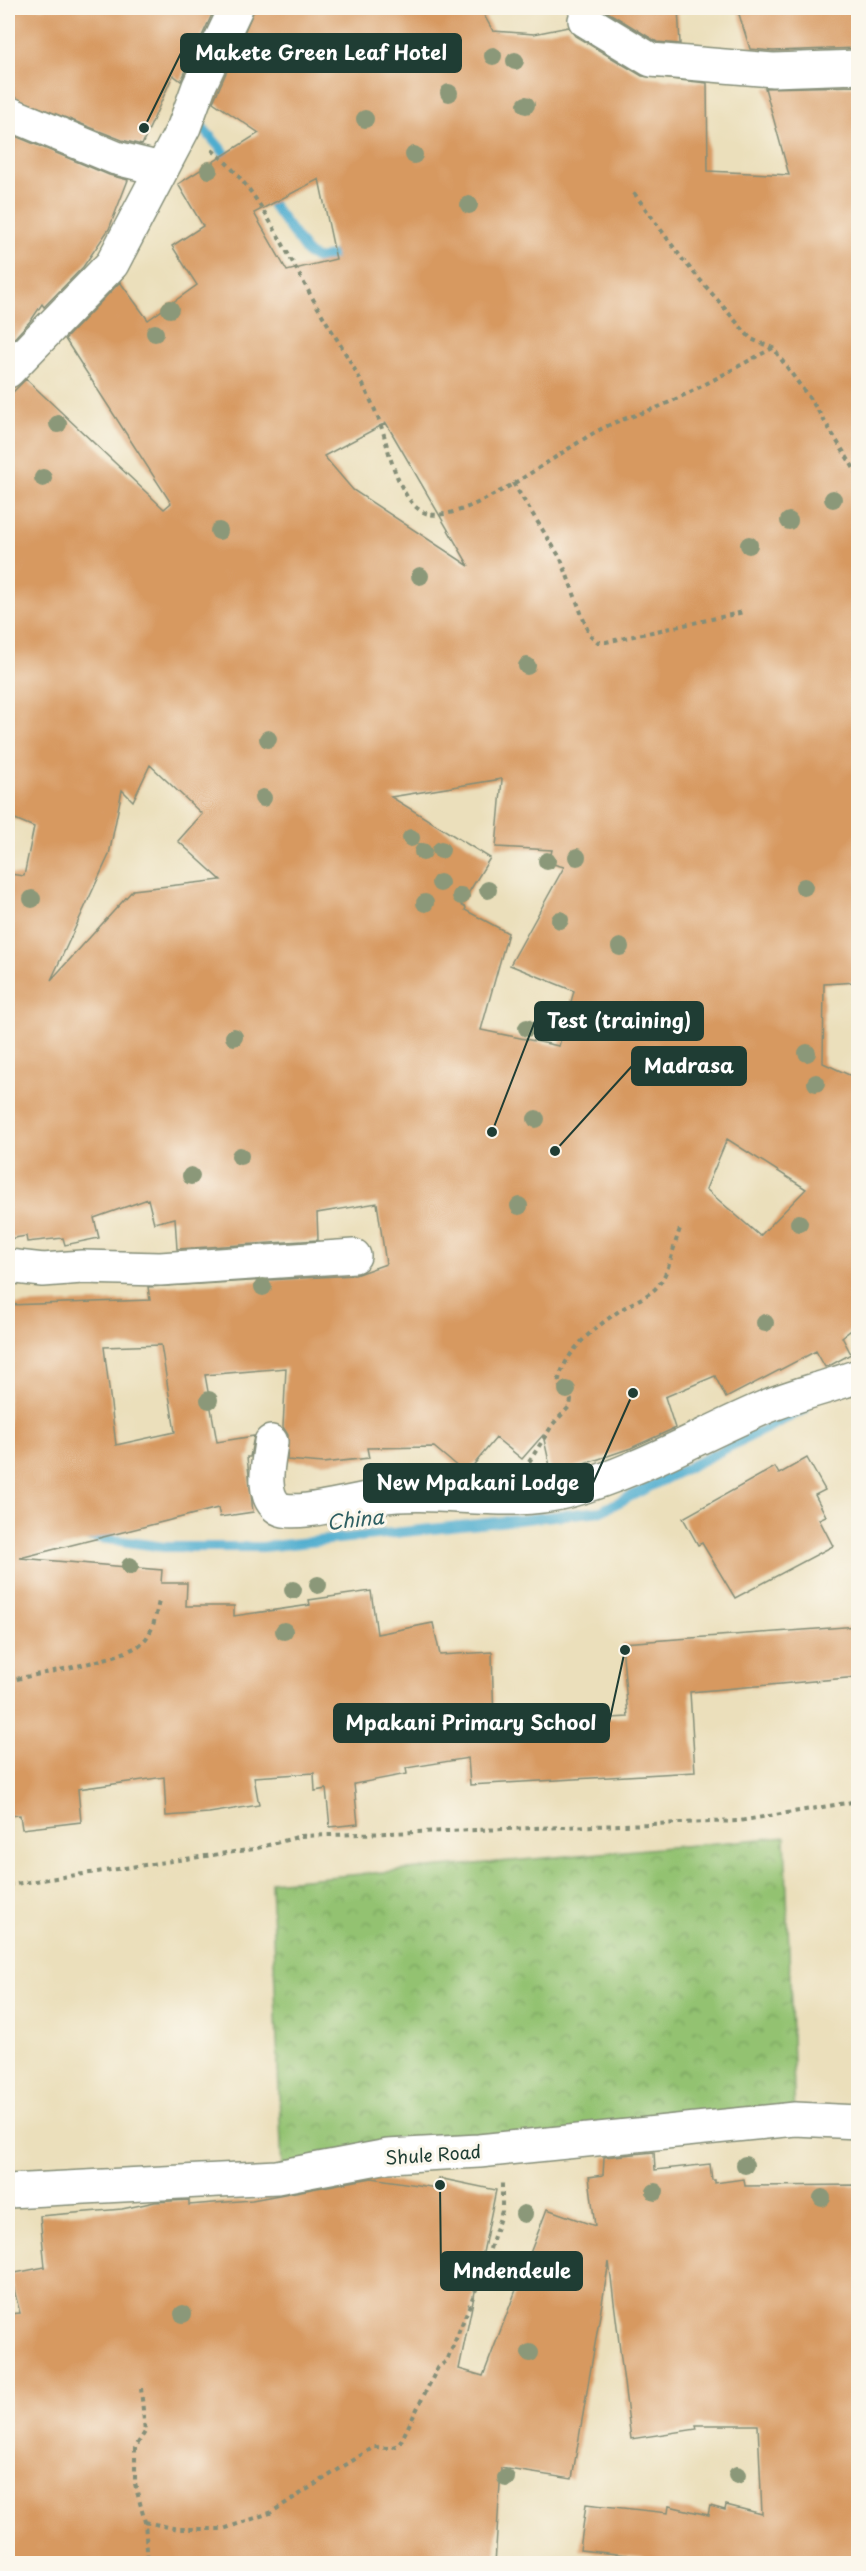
<svg xmlns="http://www.w3.org/2000/svg" width="866" height="2571" font-family="'Playpen Sans',sans-serif">
<defs>
<pattern id="park-crowns" width="20" height="18" patternUnits="userSpaceOnUse" patternTransform="scale(1.5)"><rect width="20" height="18" fill="#93c271"/><path d="M2 6a3 3 0 1 1 6 0M12 15a3 3 0 1 1 6 0" fill="none" stroke="#779f5e"/></pattern>
</defs>
<rect width="100%" height="100%" fill="#fbf7ec"/>
<filter id="ink" filterUnits="userSpaceOnUse"><feTurbulence type="fractalNoise" baseFrequency=".0167" numOctaves="2"/><feDisplacementMap in="SourceGraphic" scale="12" xChannelSelector="R" yChannelSelector="G"/><feConvolveMatrix kernelMatrix="1 2 1 2 8 2 1 2 1" color-interpolation-filters="sRGB"/></filter>
<filter id="wash" filterUnits="userSpaceOnUse"><feTurbulence type="fractalNoise" baseFrequency=".008" numOctaves="4" result="noise"/><feDisplacementMap in="SourceGraphic" scale="24" xChannelSelector="R" yChannelSelector="G"/><feGaussianBlur stdDeviation="1.35" result="paint"/><feColorMatrix in="noise" values="0 0 0 0 0 0 0 0 0 0 0 0 0 0 0 0 0 1.4 0 .05"/><feComposite in="paint" operator="in"/></filter>
<g filter="url(#wash)">
<rect width="100%" height="100%" fill="#ebdfbb"/>
<!-- park -->
<polygon fill="url(#park-crowns)" stroke="#598052" stroke-width="1.5" points="785,1837 795,2119 282,2172 271,1882"/>
<g fill="none" stroke-linecap="round" stroke-linejoin="round">
<!-- stream -->
<g stroke="#50adcf" stroke-width="10">
<polyline points="198,115 196,120 234,164"/>
<polyline points="264,193 308,254 318,259 347,252"/>
<polyline points="85,1536 164,1547 262,1547 601,1511 805,1409"/>
</g>
</g>
<g id="blocks">
<!-- building -->
<g fill="#d79961" fill-rule="evenodd">
<polygon points="8,8 215,8 181,81 173,75 142,145 122,140 8,95"/>
<path d="M255 8H480L493 31 534 34 568 27 575 36 642 76 707 83 708 171 789 175 765 88 858 86V982L824 984 823 1063 858 1079V1325L842 1337 851 1354 829 1366 825 1367 816 1351 726 1398 715 1376 665 1397 675 1428 631 1448 552 1475 543 1435 522 1459 496 1438 466 1474 434 1447 367 1448 369 1458 323 1463 287 1460 288 1435 283 1427 286 1368 205 1375 217 1442 254 1436 250 1457H247L253 1512 220 1517 218 1508 20 1558 162 1570 161 1583H187L186 1606H234V1616L310 1605 309 1600 371 1591 377 1634 433 1623 440 1655 492 1652 494 1725 628 1717 622 1643 858 1626V1677L690 1692 695 1772 470 1785 468 1758 406 1768 407 1774 354 1784 358 1824 330 1827 326 1789 315 1791 314 1773 254 1777 259 1805 209 1813 166 1816 164 1777 78 1789 81 1822 22 1829 20 1815 8 1816V1305L150 1300 148 1287 355 1275 386 1264 377 1203 317 1213 318 1240 177 1249 175 1218 154 1223 148 1199 94 1218 99 1238 65 1245 63 1238 27 1242 26 1236 8 1239V892L10 874 24 876 34 827 8 816V397L26 379 164 509 171 503 65 339 120 282 148 320 197 285 172 246 203 226 178 184 259 133 213 102ZM319 179 336 259 287 271 254 213ZM386 423 469 566 353 490 324 456ZM150 765 202 814 178 841 221 880 133 890 51 980 109 855 122 790 133 801ZM502 779 496 847 552 850 549 863 564 867 510 965 574 991 559 1046 481 1030 508 933 465 910 466 908 461 905 490 858 391 797ZM727 1139 806 1189 760 1236 706 1189ZM161 1345 175 1432 116 1445 104 1347Z"/>
<polygon points="601,8 678,8 680,44 657,42"/>
<polygon points="737,8 858,8 858,48 773,51 750,49"/>
<polygon points="8,133 109,175 128,180 109,229 83,267 44,307 42,304 32,319 8,345"/>
<polygon points="807,1458 825,1490 815,1495 826,1516 819,1519 833,1546 735,1598 702,1543 698,1545 683,1518 775,1467 779,1474"/>
<polygon points="654,2152 655,2170 710,2164 712,2180 715,2180 715,2183 744,2179 745,2186 858,2185 858,2564 645,2564 644,2557 580,2550 586,2504 668,2513 669,2506 708,2515 710,2506 725,2510 726,2505 762,2514 758,2425 696,2425 697,2429 631,2439 609,2262 572,2479 501,2468 495,2564 8,2564 8,2314 20,2313 10,2274 45,2267 40,2216 122,2209 155,2202 189,2200 189,2205 252,2200 372,2178 437,2188 438,2178 496,2190 459,2369 483,2376 547,2209 595,2226 589,2177 603,2175 604,2157"/>
</g>
</g>
</g>
<g filter="url(#ink)">
<use href="#blocks" fill-opacity="0" stroke="#858e78" stroke-width="1.5"/>
<g fill="none" stroke-linecap="round" stroke-linejoin="round">
<defs>
<g id="minor">
<polyline points="585,20 651,60 773,70 858,67"/>
<polyline points="8,113 116,158 161,169"/>
<polyline points="8,371 112,264 184,127 199,86 236,8"/>
<polyline points="8,1266 43,1270 82,1267 160,1269 354,1256"/>
<path d="M271 1442C269 1461 260 1492 277 1507 290 1519 359 1499 379 1497 441 1488 506 1508 568 1491 638 1472 702 1434 768 1406 797 1394 829 1387 858 1376"/>
<polyline points="8,2191 277,2177 388,2156 479,2151 795,2119 858,2122"/>
</g>
</defs>
<!-- minor casing -->
<use href="#minor" stroke="#858e78" stroke-width="36"/>
<!-- path -->
<g stroke="#858e78" stroke-width="4" stroke-dasharray="4.5 4.5" stroke-linecap="butt">
<path d="M212 150C259 188 283 248 313 299 338 343 369 386 384 435 390 458 403 509 429 514 469 523 564 448 601 429 620 419 641 414 661 406 699 389 736 367 773 348"/>
<polyline points="634,193 683,260 751,339 773,348 815,406 858,475"/>
<polyline points="513,483 561,559 589,634 598,642 606,642 744,612"/>
<path d="M529 1462 553 1424 570 1406 571 1400 558 1384C564 1351 593 1329 619 1311 630 1303 645 1298 655 1289 670 1274 672 1249 680 1229"/>
<path d="M8 1681C40 1673 111 1662 138 1646 153 1636 155 1618 159 1601"/>
<polyline points="8,1885 254,1849 301,1836 739,1821 858,1801"/>
<polyline points="141,2388 145,2432 135,2448 135,2484 145,2522 148,2564"/>
<polyline points="145,2522 178,2529 223,2529 270,2513 374,2447 389,2448 399,2445 438,2367 447,2361 481,2277 502,2211 502,2183"/>
</g>
<!-- minor -->
<use href="#minor" stroke="#fff" stroke-width="33"/>
</g>
<!-- trees -->
<g fill="#8b9879">
<circle cx="493" cy="56" r="9"/>
<circle cx="515" cy="61" r="9"/>
<circle cx="449" cy="93" r="9"/>
<circle cx="526" cy="105" r="9"/>
<circle cx="365" cy="119" r="9"/>
<circle cx="414" cy="155" r="9"/>
<circle cx="209" cy="170" r="9"/>
<circle cx="469" cy="205" r="9"/>
<circle cx="170" cy="309" r="9"/>
<circle cx="155" cy="333" r="9"/>
<circle cx="58" cy="424" r="9"/>
<circle cx="43" cy="478" r="9"/>
<circle cx="833" cy="499" r="9"/>
<circle cx="789" cy="521" r="9"/>
<circle cx="219" cy="531" r="9"/>
<circle cx="749" cy="545" r="9"/>
<circle cx="420" cy="576" r="9"/>
<circle cx="527" cy="666" r="9"/>
<circle cx="268" cy="739" r="9"/>
<circle cx="263" cy="798" r="9"/>
<circle cx="411" cy="838" r="9"/>
<circle cx="441" cy="850" r="9"/>
<circle cx="423" cy="852" r="9"/>
<circle cx="577" cy="857" r="9"/>
<circle cx="547" cy="861" r="9"/>
<circle cx="440" cy="883" r="9"/>
<circle cx="804" cy="887" r="9"/>
<circle cx="488" cy="890" r="9"/>
<circle cx="461" cy="896" r="9"/>
<circle cx="32" cy="899" r="9"/>
<circle cx="425" cy="903" r="9"/>
<circle cx="560" cy="920" r="9"/>
<circle cx="620" cy="947" r="9"/>
<circle cx="527" cy="1028" r="9"/>
<circle cx="234" cy="1037" r="9"/>
<circle cx="807" cy="1053" r="9"/>
<circle cx="816" cy="1083" r="9"/>
<circle cx="536" cy="1119" r="9"/>
<circle cx="240" cy="1156" r="9"/>
<circle cx="191" cy="1176" r="9"/>
<circle cx="519" cy="1206" r="9"/>
<circle cx="799" cy="1223" r="9"/>
<circle cx="263" cy="1287" r="9"/>
<circle cx="765" cy="1323" r="9"/>
<circle cx="567" cy="1390" r="9"/>
<circle cx="209" cy="1400" r="9"/>
<circle cx="130" cy="1566" r="9"/>
<circle cx="318" cy="1585" r="9"/>
<circle cx="293" cy="1590" r="9"/>
<circle cx="284" cy="1631" r="9"/>
<circle cx="745" cy="2165" r="9"/>
<circle cx="655" cy="2192" r="9"/>
<circle cx="822" cy="2198" r="9"/>
<circle cx="524" cy="2214" r="9"/>
<circle cx="183" cy="2314" r="9"/>
<circle cx="530" cy="2353" r="9"/>
<circle cx="737" cy="2475" r="9"/>
<circle cx="506" cy="2478" r="9"/>
</g>
</g>
<g text-anchor="middle" dominant-baseline="central" stroke-width="6" stroke-linejoin="round" paint-order="stroke">
<!-- street labels -->
<g font-size="18" fill="#1f3d34" stroke="#fbf7ec">
<text transform="translate(433 2154) rotate(-4)">Shule Road</text>
</g>
<!-- water labels -->
<g font-size="20" font-style="italic" fill="#2e5f62" stroke="#fbf7ec">
<text transform="translate(355 1519) rotate(-6)">China</text>
</g>
</g>
<!-- callouts -->
<path fill="none" stroke="#1f3d34" stroke-width="2" d="M144 128L181 53M492 1132L535 1021M555 1151L632 1066M633 1393L593 1483M625 1650L609 1723M440 2185L441 2271"/>
<g fill="#1f3d34" stroke="#fbf7ec" stroke-width="2">
<circle cx="144" cy="128" r="6"/>
<circle cx="492" cy="1132" r="6"/>
<circle cx="555" cy="1151" r="6"/>
<circle cx="633" cy="1393" r="6"/>
<circle cx="625" cy="1650" r="6"/>
<circle cx="440" cy="2185" r="6"/>
</g>
<g fill="#1f3d34" stroke="#1f3d34" stroke-width="2">
<rect x="181" y="34" width="280" height="38" rx="6"/>
<rect x="535" y="1002" width="168" height="38" rx="6"/>
<rect x="632" y="1047" width="114" height="38" rx="6"/>
<rect x="364" y="1464" width="229" height="38" rx="6"/>
<rect x="334" y="1704" width="275" height="38" rx="6"/>
<rect x="441" y="2252" width="141" height="38" rx="6"/>
</g>
<g font-size="20" text-anchor="middle" font-weight="bold" fill="#fff">
<text x="321" y="60">Makete Green Leaf Hotel</text>
<text x="619" y="1028">Test (training)</text>
<text x="689" y="1073">Madrasa</text>
<text x="478" y="1490">New Mpakani Lodge</text>
<text x="471" y="1730">Mpakani Primary School</text>
<text x="512" y="2278">Mndendeule</text>
</g>
<!-- margin -->
<rect width="866" height="2571" fill="none" stroke="#fbf7ec" stroke-width="30"/>
</svg>
